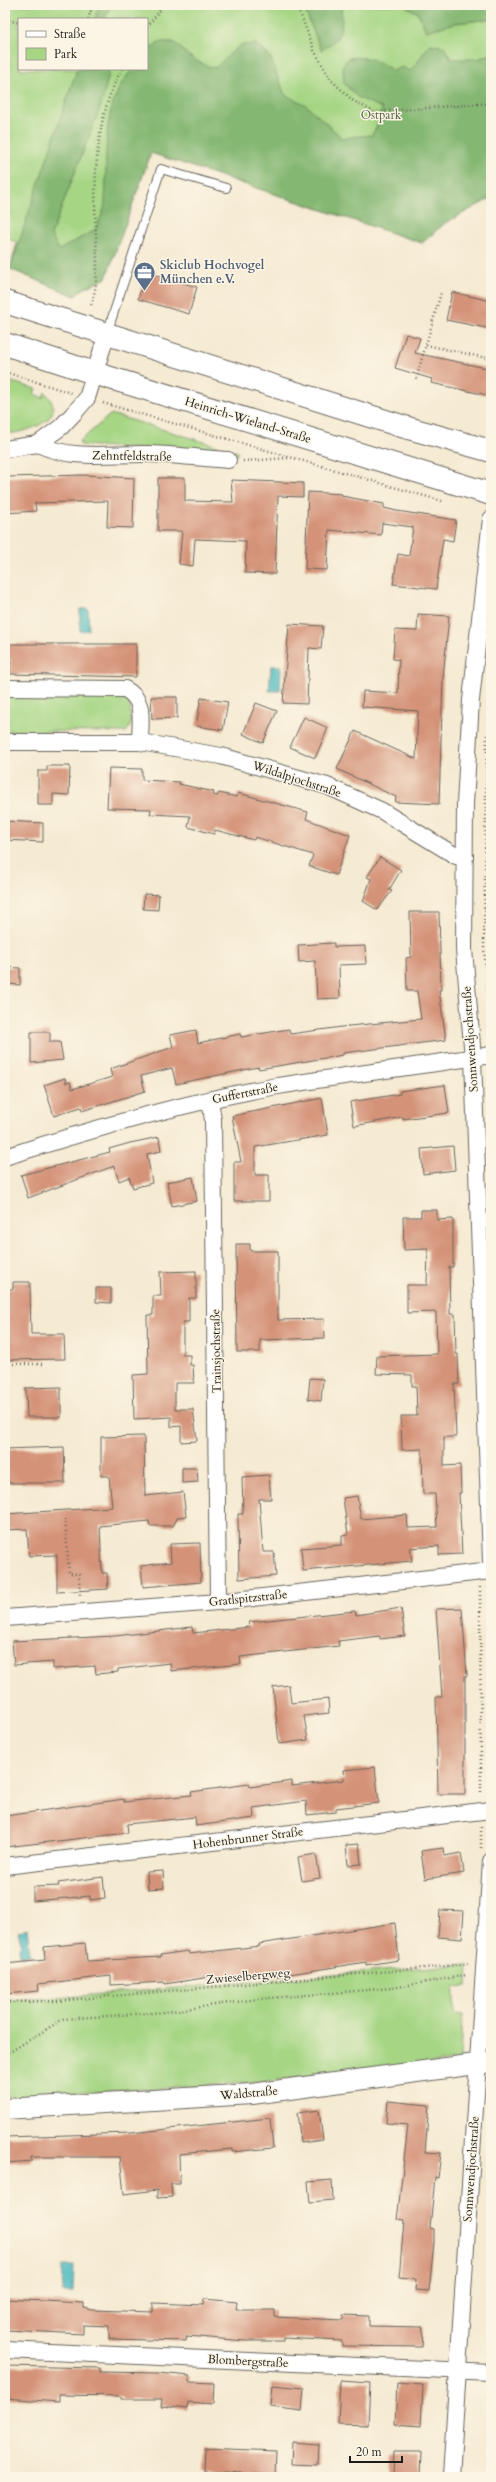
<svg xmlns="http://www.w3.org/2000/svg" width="496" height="2482" font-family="Cardo,serif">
<rect width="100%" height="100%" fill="#fcf5e5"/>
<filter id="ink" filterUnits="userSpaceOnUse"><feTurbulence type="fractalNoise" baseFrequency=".025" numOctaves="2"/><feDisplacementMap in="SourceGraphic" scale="8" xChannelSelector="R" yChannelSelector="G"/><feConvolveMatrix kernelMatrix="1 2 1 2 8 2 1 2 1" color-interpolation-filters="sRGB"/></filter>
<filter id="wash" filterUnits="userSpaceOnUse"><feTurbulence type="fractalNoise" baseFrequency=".012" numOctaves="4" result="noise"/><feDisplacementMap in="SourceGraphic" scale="16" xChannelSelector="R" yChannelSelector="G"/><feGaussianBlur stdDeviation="0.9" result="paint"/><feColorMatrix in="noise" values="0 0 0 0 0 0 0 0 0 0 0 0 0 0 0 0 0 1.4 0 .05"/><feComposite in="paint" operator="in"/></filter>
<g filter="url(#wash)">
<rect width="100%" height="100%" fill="#f5ead2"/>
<!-- green -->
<g fill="#a6d684" stroke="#617950" fill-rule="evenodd">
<path d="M5 5H491V198L445 223 422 243 151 153 106 278 83 289 75 296 10 269 17 242 5 238ZM19 19H147V69H19Z"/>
<path d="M5 380 36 389 34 394 43 398 45 392C72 420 25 433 5 434Z"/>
<polygon points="111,414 238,452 237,455 81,445 79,442"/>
<polygon points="5,695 117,696 130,703 131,725 126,732 5,731"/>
<polygon points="468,1964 467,1986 454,1987 454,2014 462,2015 460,2060 251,2083 5,2097 5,2000 55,1998"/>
</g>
<!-- forest -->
<g fill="#84b772" stroke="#506a47">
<polygon points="99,5 111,5 105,19 95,19"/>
<path d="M303 5H341C343 30 343 37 321 50Z"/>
<polygon points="403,5 491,5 491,19 456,23 426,31 418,13"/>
<path d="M161 42H174C187 55 197 64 215 68L240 45 256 44 270 57 285 95 306 105 342 138 372 135 380 120 382 108 357 97 344 83 343 65 349 58C367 56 379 60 393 71L402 67 410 71C419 62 422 53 431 44L445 47 451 59H478L491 54V198L445 223 422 243 151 153 106 278 83 289 75 296 10 269 77 69H108L109 74 101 105 51 235 59 250 95 230C99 221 105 210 105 201 108 157 99 104 133 69H147V50Z"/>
</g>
<!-- water -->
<g fill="#4ab9c0" stroke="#336a6e">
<polygon points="80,609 88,609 89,630 80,631"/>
<polygon points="271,666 281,666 280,691 269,691"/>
<polygon points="27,1928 30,1955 20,1956 19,1949 22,1945 18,1932"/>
<polygon points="63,2266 74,2266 73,2292 62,2292"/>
</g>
<g id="blocks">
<!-- building -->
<g fill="#d49378">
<polygon points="146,272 197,287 189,314 138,299"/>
<polygon points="452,292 491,301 491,329 446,320"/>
<polygon points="406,334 420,338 415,353 491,369 491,396 431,383 432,379 395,368"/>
<polygon points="84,475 134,478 133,528 107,527 108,501 35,503 36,511 5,513 5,496 8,496 8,477"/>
<polygon points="158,478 185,478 185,501 233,502 231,480 303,483 303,497 278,496 275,574 245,573 246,541 195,539 193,566 179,564 182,531 158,531"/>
<polygon points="308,492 342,494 342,496 384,504 384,508 397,511 456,520 453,541 443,539 436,589 393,584 398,554 409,556 413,527 382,523 381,535 329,530 327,570 305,569"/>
<polygon points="418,614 449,616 443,678 439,804 395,802 396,797 337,769 355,731 416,759 418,711 362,707 363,691 398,693 399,660 393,659 395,630 417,631"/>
<polygon points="289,624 323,626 321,649 309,648 307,704 283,703"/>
<polygon points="5,644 136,644 136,677 10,674 11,660 5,660"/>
<polygon points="151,697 177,697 177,718 152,719"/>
<polygon points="201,698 228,702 223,730 196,726"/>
<polygon points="256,703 277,711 263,743 243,734"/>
<polygon points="304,717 328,728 315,758 290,747"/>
<polygon points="47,766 70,766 69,795 53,794 53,805 38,805 38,771 47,771"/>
<polygon points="109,768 142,769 142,780 180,782 179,784 214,792 213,795 217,796 219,793 237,797 238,793 308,812 306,819 350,835 336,875 309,866 313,855 255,837 254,840 215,830 214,834 188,827 190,816 150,814 151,809 107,808"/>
<polygon points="5,821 43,823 43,842 5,840"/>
<polygon points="380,857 401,870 389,890 392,891 377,910 363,901 371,879 367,877"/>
<polygon points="144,894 159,895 158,910 143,909"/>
<polygon points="410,912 439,912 441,990 439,990 446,1040 343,1053 343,1055 259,1069 258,1067 176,1084 172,1068 141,1076 145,1091 82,1111 81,1107 54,1116 44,1085 65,1078 66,1083 70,1082 72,1089 112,1077 110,1069 173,1047 170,1035 196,1030 198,1043 240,1034 241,1037 289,1029 290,1034 349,1026 421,1019 417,991 407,991 406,958 411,957"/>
<polygon points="334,943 334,947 365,946 366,964 339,965 340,998 317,999 315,961 299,962 298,945"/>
<polygon points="5,967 20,968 20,985 5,984"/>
<polygon points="31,1032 50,1032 50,1042 60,1042 63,1060 31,1063"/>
<polygon points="445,1085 449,1113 403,1119 403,1117 354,1126 350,1102 400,1094 400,1091"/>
<polygon points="322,1098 328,1135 255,1147 255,1175 269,1175 269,1201 234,1201 234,1162 241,1162 232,1116"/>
<polygon points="159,1137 161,1151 147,1154 152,1183 133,1188 129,1177 119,1181 114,1166 28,1198 21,1175 110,1152 109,1149 130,1143"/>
<polygon points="453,1146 455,1170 423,1174 421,1149"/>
<polygon points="193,1177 197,1201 172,1206 167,1182"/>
<polygon points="421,1210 437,1210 437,1220 453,1219 453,1267 449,1267 450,1314 455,1314 456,1354 458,1354 459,1384 454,1384 456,1437 444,1437 444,1466 460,1465 461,1493 459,1493 462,1554 439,1555 439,1546 410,1548 412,1561 303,1571 301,1548 342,1545 342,1536 348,1535 343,1498 357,1496 361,1519 407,1515 408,1528 437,1527 435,1494 423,1494 422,1449 402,1450 401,1416 417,1416 416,1386 412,1386 412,1375 376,1374 377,1356 437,1354 436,1312 407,1313 407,1285 427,1285 428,1249 404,1250 403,1217 421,1217"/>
<polygon points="236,1244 250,1244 250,1251 278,1251 278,1320 324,1319 325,1338 260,1340 260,1352 237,1352"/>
<polygon points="196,1271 196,1298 189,1298 189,1322 183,1322 183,1355 190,1355 190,1365 193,1365 194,1383 175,1383 175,1409 193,1409 197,1441 181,1442 181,1426 171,1427 171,1417 134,1419 133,1375 148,1374 147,1315 153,1315 153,1296 161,1296 160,1272"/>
<polygon points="13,1282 30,1282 31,1334 64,1334 65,1359 5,1360 5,1289 13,1289"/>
<polygon points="96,1288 111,1288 111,1303 96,1302"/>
<polygon points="310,1378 323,1379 321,1401 308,1399"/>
<polygon points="61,1387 61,1417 27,1417 26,1388"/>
<polygon points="144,1436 145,1496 183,1492 186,1516 178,1517 173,1526 150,1526 149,1521 100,1526 102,1573 107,1573 108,1589 57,1592 57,1555 29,1556 27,1529 5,1530 5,1514 112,1507 109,1476 101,1476 101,1437"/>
<polygon points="64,1447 65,1483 5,1483 5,1449"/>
<polygon points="182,1468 197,1468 198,1482 182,1483"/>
<polygon points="269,1475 271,1499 259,1499 263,1552 274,1552 276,1576 239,1579 238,1514 243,1514 242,1477"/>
<polygon points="200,1543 201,1582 143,1587 141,1566 171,1562 170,1544"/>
<polygon points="401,1608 405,1636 380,1639 380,1636 338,1641 339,1646 240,1657 241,1664 171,1671 170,1663 118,1669 118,1672 96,1674 95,1666 53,1669 53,1662 14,1665 12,1641 115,1636 192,1627 193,1633 250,1627 249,1622 355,1611 356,1615"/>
<polygon points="462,1608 467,1676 465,1676 465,1794 438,1794 436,1697 442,1697 436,1609"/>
<polygon points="289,1685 291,1703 328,1699 329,1713 304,1716 308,1740 279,1744 273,1687"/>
<polygon points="375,1767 379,1803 336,1808 336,1812 307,1815 306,1801 253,1808 254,1818 196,1826 195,1817 127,1824 128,1833 5,1847 5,1816 124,1799 124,1802 192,1795 191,1792 249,1784 250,1787 292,1781 292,1786 344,1780 343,1770"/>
<polygon points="359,1844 361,1864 348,1865 346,1845"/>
<polygon points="443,1848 444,1856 461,1853 464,1873 425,1879 421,1851"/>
<polygon points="316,1854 320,1878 302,1881 298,1857"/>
<polygon points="163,1871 164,1888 148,1889 147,1872"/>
<polygon points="103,1877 105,1898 90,1900 90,1896 33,1901 33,1887 59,1886 58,1883"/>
<polygon points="440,1910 464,1911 462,1939 438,1937"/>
<polygon points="395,1923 399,1960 366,1965 366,1962 265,1978 264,1975 211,1982 210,1977 165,1984 164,1982 111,1985 111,1976 38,1984 39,1991 5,1994 5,1964 45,1960 44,1947 85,1943 87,1961 161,1957 160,1955 188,1951 189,1954 260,1946 259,1944"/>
<polygon points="388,2101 429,2105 425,2152 441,2153 438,2178 435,2177 430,2228 434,2229 434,2243 429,2291 415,2290 416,2280 399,2278 404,2221 397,2220 408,2125 386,2123"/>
<polygon points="319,2110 323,2140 301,2143 297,2113"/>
<polygon points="270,2118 273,2148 232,2152 232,2149 179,2154 180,2184 171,2184 172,2197 157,2198 157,2190 124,2194 120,2157 31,2157 32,2161 5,2163 5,2137 131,2133"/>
<polygon points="332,2180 333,2200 310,2202 308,2182"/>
<polygon points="5,2299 84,2303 84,2308 92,2310 153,2312 153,2303 203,2305 204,2299 237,2302 236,2310 274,2310 274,2317 343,2320 343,2315 369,2316 369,2326 423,2327 422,2347 342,2346 342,2341 283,2338 283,2341 245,2341 187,2336 186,2341 109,2339 109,2326 83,2325 83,2334 5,2330"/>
<polygon points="5,2366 100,2368 100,2372 159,2373 190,2376 190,2382 214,2383 213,2404 188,2402 187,2409 161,2406 162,2399 121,2399 121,2396 59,2395 59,2402 5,2398"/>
<polygon points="340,2381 370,2383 368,2425 338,2424"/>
<polygon points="397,2383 423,2385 421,2426 395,2424"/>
<polygon points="272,2385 304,2388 302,2411 270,2407"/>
<polygon points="292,2442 318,2444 317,2465 291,2464"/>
<polygon points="205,2448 276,2451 275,2475 204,2471"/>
<polygon points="393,2452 421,2452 420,2477 392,2477"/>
</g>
</g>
</g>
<g filter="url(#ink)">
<use href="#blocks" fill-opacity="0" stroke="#68645c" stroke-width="1"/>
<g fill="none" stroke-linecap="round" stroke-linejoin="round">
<defs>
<polyline id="service" points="107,333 161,169 226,188"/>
<g id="minor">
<path d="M38 444C73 461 111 453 149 454 175 455 202 458 228 460"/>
<polyline points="5,449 38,444 61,427 75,412 87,398 107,333"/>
<polyline points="491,519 471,700 465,804 464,949 473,1058 491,1561"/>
<path d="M5 688 125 689C146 700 140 721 140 742"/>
<polyline points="5,742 140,742 221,756 327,786 382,811 456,856 465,857"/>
<polyline points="210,1100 213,1120 218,1602"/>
<path d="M5 1157C92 1129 182 1103 272 1087 345 1075 418 1066 491 1055"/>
<polyline points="5,1618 218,1602 491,1571"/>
<polyline points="5,1866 491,1810"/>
<polyline points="5,2350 491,2372"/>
<polyline points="451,2477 491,1861"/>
</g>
<polyline id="tertiary" points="5,2109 252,2094 491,2062"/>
<g id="secondary">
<polyline points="5,302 408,428 491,451"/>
<polyline points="5,344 94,373 491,494"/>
</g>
</defs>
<!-- service casing -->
<use href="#service" stroke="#68645c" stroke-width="10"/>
<!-- minor casing -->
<use href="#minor" stroke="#68645c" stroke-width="18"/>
<!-- tertiary casing -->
<use href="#tertiary" stroke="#68645c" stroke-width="22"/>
<!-- secondary casing -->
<use href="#secondary" stroke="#68645c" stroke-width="24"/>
<!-- path -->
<g stroke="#68645c" stroke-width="2.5" stroke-dasharray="1 3" stroke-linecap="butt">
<polyline points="297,5 314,50 331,80 352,100 374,112 491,103"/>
<polyline points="5,19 19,23"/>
<polyline points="88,19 93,5"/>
<polyline points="147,27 164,5"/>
<path d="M91 305C99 282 97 260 96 236 94 181 94 118 122 69"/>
<polyline points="426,345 491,359"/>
<polyline points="5,372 71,393"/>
<polyline points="416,379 441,293"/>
<polyline points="103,403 442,501"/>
<polyline points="243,461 289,458"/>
<polyline points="487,735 484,948 491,1028"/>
<polyline points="5,1364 45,1364"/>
<polyline points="65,1519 69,1573 79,1574 80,1596"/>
<polyline points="480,1587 481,1794"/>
<polyline points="481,1848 481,1827"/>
<polyline points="5,2002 57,2001 468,1964"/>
<polyline points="5,2055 63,2019 165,2012 258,1999 392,1988 467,1975"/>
</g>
<!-- service -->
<use href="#service" stroke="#fff" stroke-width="8"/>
<!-- minor -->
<use href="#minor" stroke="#fff" stroke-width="16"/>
<!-- tertiary -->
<use href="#tertiary" stroke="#fff" stroke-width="20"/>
<!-- secondary -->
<use href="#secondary" stroke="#fff" stroke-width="22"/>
</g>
</g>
<!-- icons -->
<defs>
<symbol id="office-pin" viewBox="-11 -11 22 30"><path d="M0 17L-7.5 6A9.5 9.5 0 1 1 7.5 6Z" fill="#5c6f8a" stroke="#fcf5e5"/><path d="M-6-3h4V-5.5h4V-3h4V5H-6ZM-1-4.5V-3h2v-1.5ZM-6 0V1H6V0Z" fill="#fff"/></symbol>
</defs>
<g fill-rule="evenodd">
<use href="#office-pin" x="132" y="260" width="25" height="34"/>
</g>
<g text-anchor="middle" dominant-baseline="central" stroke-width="3" stroke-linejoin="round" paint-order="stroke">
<!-- park labels -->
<g font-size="12" fill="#4c5d40" stroke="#fcf5e5">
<text x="381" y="115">Ostpark</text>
</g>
<!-- service labels -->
<g font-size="12" font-weight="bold" fill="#4e5e75" stroke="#fcf5e5" text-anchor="start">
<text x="160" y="265">Skiclub Hochvogel<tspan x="160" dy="14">München e.V.</tspan></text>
</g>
<!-- street labels -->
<g font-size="12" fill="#1c1c1c" stroke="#fcf5e5">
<text transform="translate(248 420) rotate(17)">Heinrich-Wieland-Straße</text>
<text transform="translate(132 456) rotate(1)">Zehntfeldstraße</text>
<text transform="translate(297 779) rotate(18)">Wildalpjochstraße</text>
<text transform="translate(470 1039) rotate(-94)">Sonnwendjochstraße</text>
<text transform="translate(245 1093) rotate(-11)">Guffertstraße</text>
<text transform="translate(216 1351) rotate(-91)">Trainsjochstraße</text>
<text transform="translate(248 1598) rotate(-6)">Gratlspitzstraße</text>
<text transform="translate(248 1838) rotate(-7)">Hohenbrunner Straße</text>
<text transform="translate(248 1976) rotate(-5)">Zwieselbergweg</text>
<text transform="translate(249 2093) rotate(-5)">Waldstraße</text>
<text transform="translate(471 2169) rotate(-86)">Sonnwendjochstraße</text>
<text transform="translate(248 2361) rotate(3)">Blombergstraße</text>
</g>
</g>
<!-- margin -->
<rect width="496" height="2482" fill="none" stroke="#fcf5e5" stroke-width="20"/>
<!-- legend -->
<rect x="18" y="18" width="130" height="52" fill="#fcf5e5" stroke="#a29e95"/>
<rect x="26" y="31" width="20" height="6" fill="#ffffff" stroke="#a29e95"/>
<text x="54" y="38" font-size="12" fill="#1c1c1c">Straße</text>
<rect x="26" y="48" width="20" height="12" fill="#a6d684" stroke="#a29e95"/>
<text x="54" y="58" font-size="12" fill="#1c1c1c">Park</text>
<!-- scale -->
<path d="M350 2456v6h52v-6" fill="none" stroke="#1c1c1c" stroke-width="2"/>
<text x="356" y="2456" font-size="12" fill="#1c1c1c" stroke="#fcf5e5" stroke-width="3" paint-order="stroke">20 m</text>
</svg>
